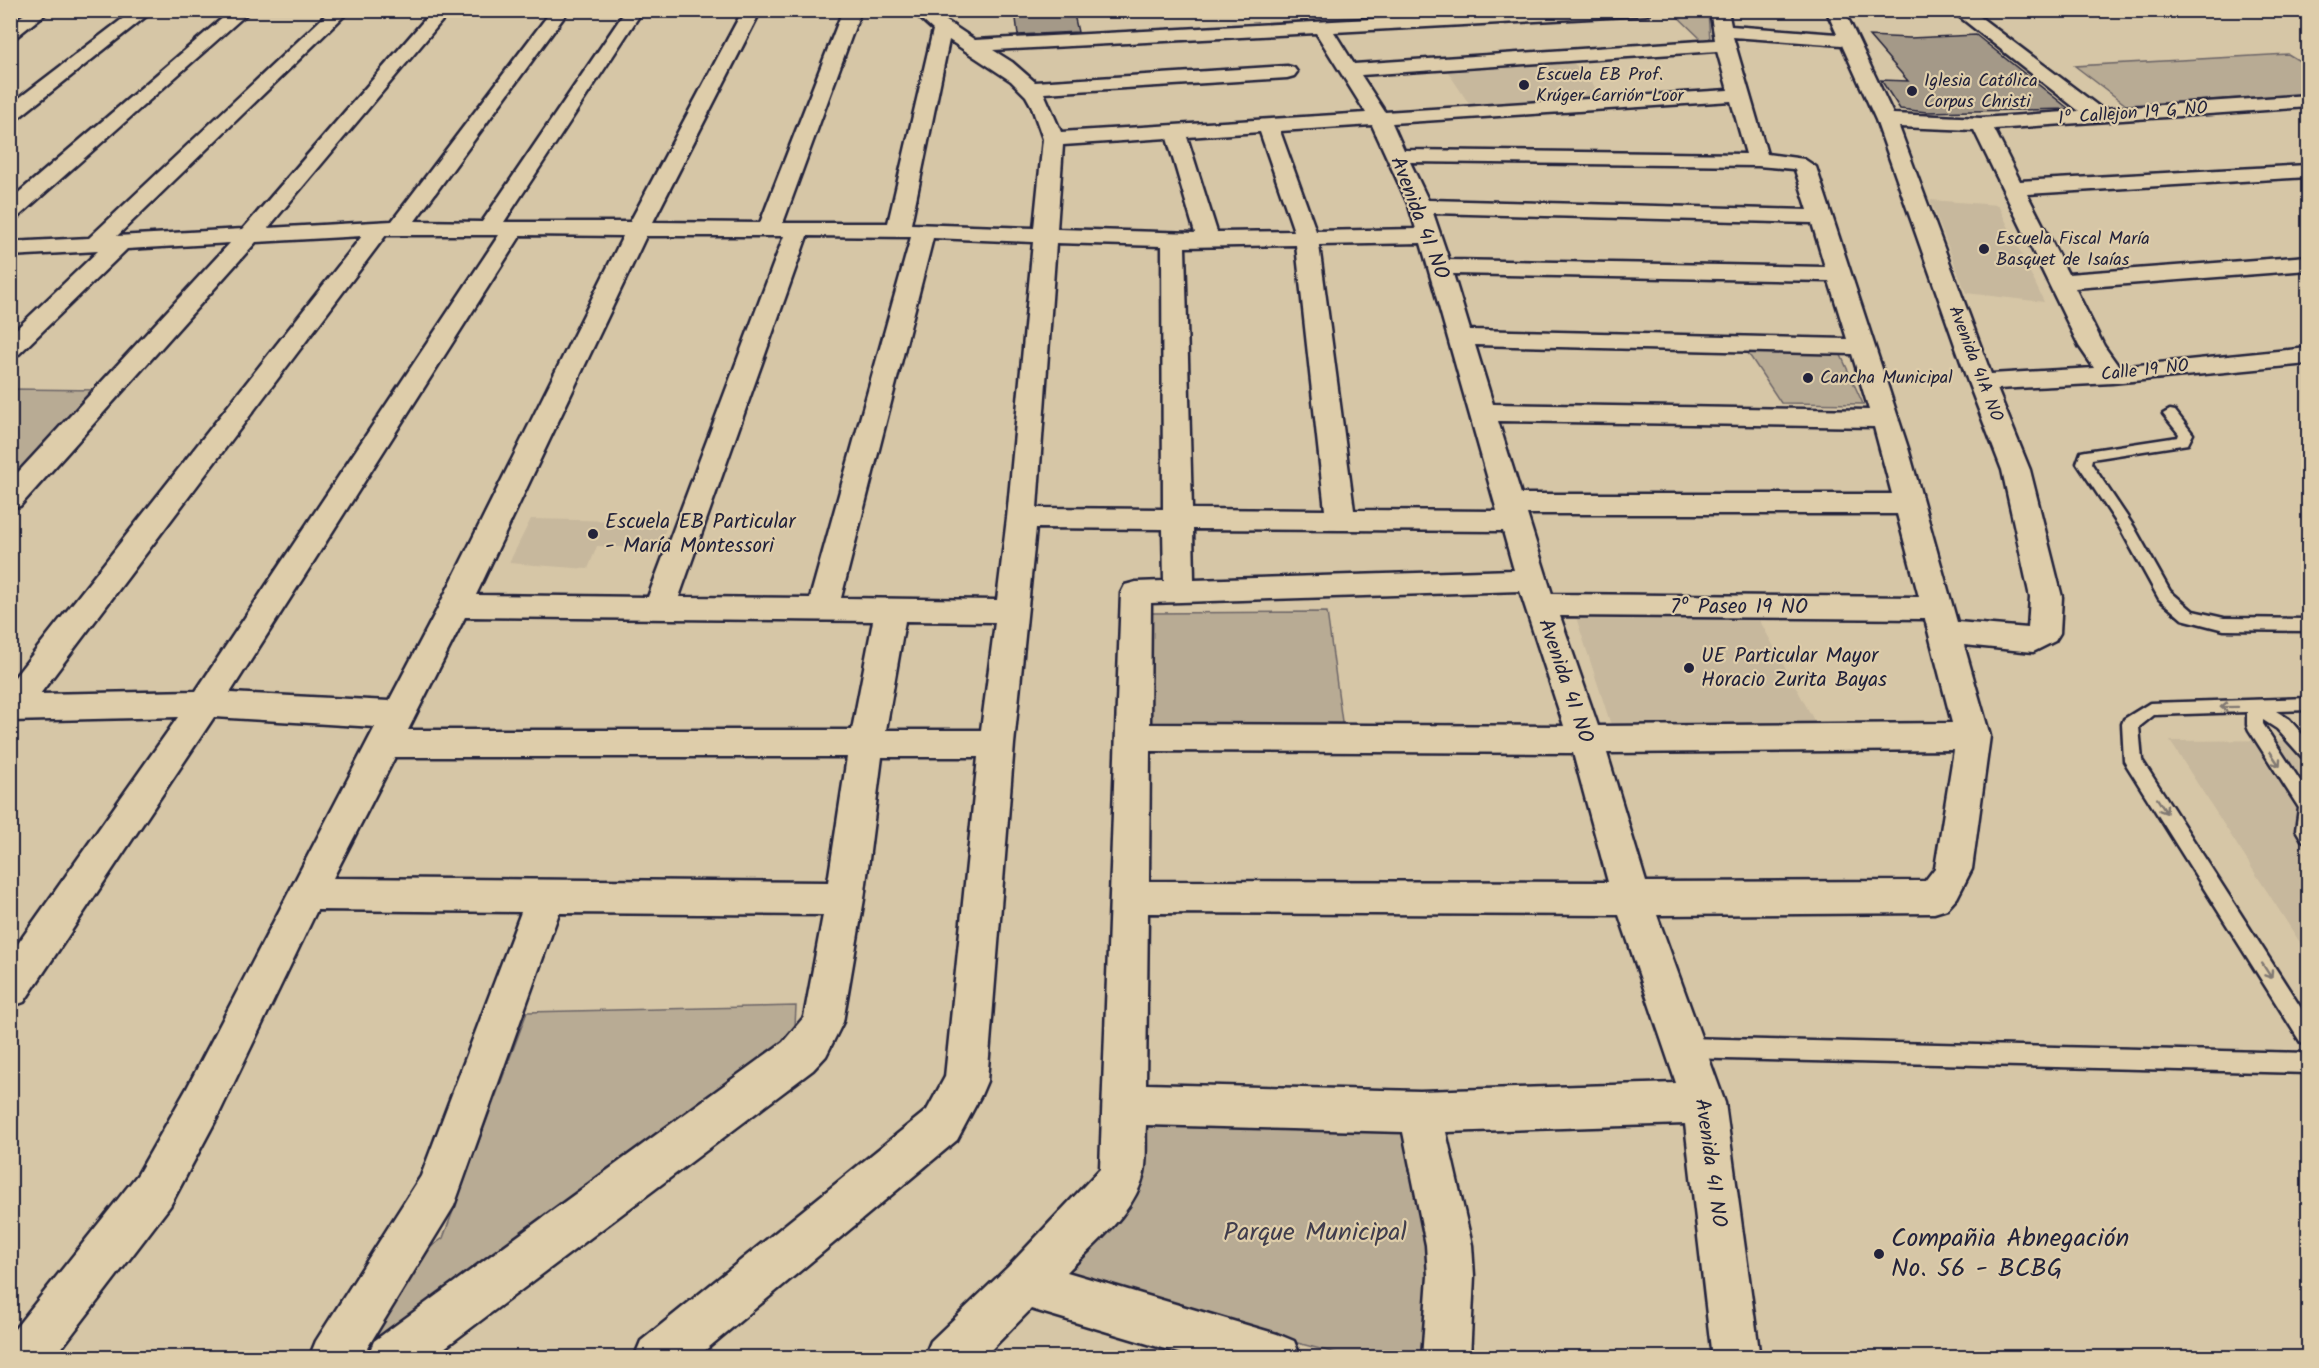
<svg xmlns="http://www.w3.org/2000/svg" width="2319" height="1368" font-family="Kalam,sans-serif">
<rect width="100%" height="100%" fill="#d6c6a6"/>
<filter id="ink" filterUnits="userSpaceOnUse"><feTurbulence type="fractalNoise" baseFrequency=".0167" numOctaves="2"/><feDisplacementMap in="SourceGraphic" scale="12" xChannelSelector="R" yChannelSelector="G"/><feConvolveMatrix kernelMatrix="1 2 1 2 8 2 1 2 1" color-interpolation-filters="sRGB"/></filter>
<g filter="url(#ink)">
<!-- built -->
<g fill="#c7b89d">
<polygon points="1571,60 1606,100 1473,110 1446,69"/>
<polygon points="1930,200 1998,205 2044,302 1966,293"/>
<polygon points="531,519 669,522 657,549 597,546 588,569 509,563"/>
<polygon points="1573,608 1754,610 1817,726 1611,725"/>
<polygon points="2308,740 2308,955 2170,741"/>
</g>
<!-- green -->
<g fill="#b8ab94" stroke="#6d6668" stroke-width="1.5">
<polygon points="1708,13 1710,39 1702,40 1675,14"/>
<polygon points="2288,54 2308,66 2308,94 2126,105 2075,66"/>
<polygon points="1748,353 1840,353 1863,404 1781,403"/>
<polygon points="11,389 101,390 28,470 11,470"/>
<polygon points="1327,612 1343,729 1149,728 1149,613"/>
<polygon points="796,1006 794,1047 376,1357 340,1358 401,1269 443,1238 527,1012"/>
<polygon points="1138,1118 1408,1123 1438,1265 1429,1357 1350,1357 1050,1277"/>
</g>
<!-- building -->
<g fill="#a49988" stroke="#22223b" stroke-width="1.5">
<polygon points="1015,10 1073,10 1078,32 1018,35"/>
<polygon points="1976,35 2069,109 1927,112 1900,109 1881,80 1908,81 1869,36 1910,38"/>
</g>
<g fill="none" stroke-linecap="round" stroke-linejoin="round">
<defs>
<g id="lane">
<polygon points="2170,410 2175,411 2193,434 2188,444 2092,459 2091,463 2134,527 2170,591 2193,611 2224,618 2308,619 2308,631 2224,630 2182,619 2159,599 2120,528 2077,463 2081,452 2086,451 2178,437 2179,434 2163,414"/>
<polygon points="2308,698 2308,710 2276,711 2289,719 2308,741 2308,759 2302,757 2277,729 2263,720 2263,724 2308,793 2308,843 2302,840 2296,830 2299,808 2249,730 2247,725 2247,712 2154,715 2139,727 2142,760 2308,1019 2308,1046 2301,1043 2127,766 2124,761 2122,724 2124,719 2150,703"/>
<polygon points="1685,1038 2308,1053 2308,1073 1685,1058 1678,1055 1675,1048 1678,1041"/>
</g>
<g id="street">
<polygon points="30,10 50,10 16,37 10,38 10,24"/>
<polygon points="134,10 154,10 17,119 10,121 10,105"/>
<polygon points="232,10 251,10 18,217 10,219 10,200"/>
<path d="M331 10H350L117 236 243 229 433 10H451L268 228 392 221 552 10H569L415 221 482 222 626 10H643L504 222H630L743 10H761L653 222 760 223 843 10H861L783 223H888L933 30 911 10H930L975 40 1537 10H1654L1646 15 1334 32 1354 64 1715 40 1710 10H1728L1731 26 1837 34 1826 10H1844L1893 114 1981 118 2079 111 1951 10H1971L2102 109 2308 95V107L1994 129 2020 181 2308 165V177L2027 194 2068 274 2308 256V270L2075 288 2104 346 2119 367 2308 348V364L2112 383 1997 389 2030 470 2062 597 2060 633 2055 641 2033 652 1964 645 1990 736 1972 869 1957 898 1947 909 1934 913 1657 915 1725 1103 1760 1358H1712L1685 1124 1446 1132 1472 1245 1474 1276 1470 1358H1422L1428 1276 1426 1245 1403 1132 1146 1125C1145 1140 1147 1158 1144 1173 1135 1213 1094 1244 1067 1272L1277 1334 1294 1341 1301 1358H1195L1031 1309 983 1358H924L931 1341 1008 1267 1100 1169 1121 593 1125 585 1136 582 1164 581 1163 529 1036 528 1014 744 987 1081 981 1095 957 1140 696 1358H634L641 1341 927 1110 945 1077 978 757H882L864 899 843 1022 826 1056 813 1070 431 1358H367L374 1341 783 1042 804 1017 823 915 559 913 454 1206 361 1358H309L316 1341 421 1176 521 912 317 910 217 1118 170 1206 54 1358H10V1335L138 1174 187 1088 375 727 214 717 24 1002 10 1007V955L178 717 10 721V683L362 236 256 242 20 506 10 508V481L230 243 127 249 19 354 10 356V335L98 251 10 256V242L89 238ZM1316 33 1366 113 1061 132 1044 93 1287 78 1294 76 1297 72 1294 68 1287 66 1035 82 1012 62 993 50ZM1733 37 1842 45 1876 120 1968 382 2002 470 2030 597 2028 628 1957 622 1908 448 1816 167 1804 159 1767 154ZM949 40 1011 81 1026 96 1031 105 1043 139 1034 228 911 224ZM1717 51 1728 90 1385 112 1361 75ZM1731 101 1746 154 1404 150 1392 123ZM1372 125 1409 206 1416 229 1316 231 1280 131ZM1899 127 1974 130 2079 346 2094 368 1991 374ZM1260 132 1294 231 1217 232 1187 137ZM1167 138 1195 233 1057 229 1063 145ZM1410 162 1758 166 1793 169 1795 170 1808 210 1428 200ZM1433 213 1812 223 1825 267 1449 260ZM386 235H499L196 691 40 694ZM521 235 623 236 439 606 389 701 230 693ZM646 236H784L648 597 476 595ZM807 236 911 237 810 598 679 597ZM933 238 1033 242 1007 518 997 600 841 598ZM1056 243 1162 246 1163 509 1037 508ZM1421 243 1495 504 1497 511 1354 510 1319 245ZM1296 245 1325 510 1192 509 1185 247ZM1453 274 1829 281 1847 339 1470 330ZM1475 345 1852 354 1869 410 1493 404ZM1498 421 1874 427 1892 494H1521ZM1527 514H1897L1919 597 1552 594ZM1193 529 1503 531 1514 570 1194 580ZM1520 591 1564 726 1150 724 1151 603ZM1560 616 1925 619 1952 723 1598 726ZM465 617 873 621 852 730H408ZM905 621 995 622 981 730H886ZM1954 750 1935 868 1925 881 1646 882 1607 753ZM1150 751 1573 753 1608 882 1149 881ZM395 757H847L828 882 333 878ZM1148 913 1619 915 1676 1083 1420 1091 1146 1084Z"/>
</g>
</defs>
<!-- lane casing -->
<use href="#lane" stroke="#22223b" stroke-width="5"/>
<!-- street casing -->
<use href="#street" stroke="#22223b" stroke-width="5"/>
<!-- lane -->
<use href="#lane" fill="#decdaa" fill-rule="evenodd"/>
<!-- street -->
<use href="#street" fill="#decdaa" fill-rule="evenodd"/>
</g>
<!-- one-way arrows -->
<defs><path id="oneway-shaft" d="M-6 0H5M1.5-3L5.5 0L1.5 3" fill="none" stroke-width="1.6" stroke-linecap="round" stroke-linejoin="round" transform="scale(1.5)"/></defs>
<g stroke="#807872">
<use href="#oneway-shaft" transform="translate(2229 707) rotate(179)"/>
<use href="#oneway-shaft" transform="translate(2275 759) rotate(56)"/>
<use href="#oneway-shaft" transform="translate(2162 806) rotate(57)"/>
<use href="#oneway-shaft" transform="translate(2267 971) rotate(57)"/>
</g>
</g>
<!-- markers -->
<g fill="#22223b" stroke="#decdaa" stroke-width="2">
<circle cx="1524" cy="85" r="6"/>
<circle cx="1912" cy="91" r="6"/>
<circle cx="1984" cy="249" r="6"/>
<circle cx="1808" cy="378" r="6"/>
<circle cx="593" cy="534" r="6"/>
<circle cx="1689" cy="668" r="6"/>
<circle cx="1879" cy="1254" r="6"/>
</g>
<g text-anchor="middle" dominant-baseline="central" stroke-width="4.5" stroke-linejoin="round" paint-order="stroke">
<!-- far-poi labels -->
<g font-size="18" fill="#22223b" stroke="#decdaa" text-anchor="start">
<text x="1536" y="75">Escuela EB Prof.<tspan x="1536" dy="21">Krúger Carrión Loor</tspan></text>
<text x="1924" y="81">Iglesia Católica<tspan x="1924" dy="21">Corpus Christi</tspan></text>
<text x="1996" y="239">Escuela Fiscal María<tspan x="1996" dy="21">Basquet de Isaías</tspan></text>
<text x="1820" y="378">Cancha Municipal</text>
</g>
<!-- far-street labels -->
<g font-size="18" fill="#22223b" stroke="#decdaa">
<text transform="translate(2133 114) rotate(-4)">1º Callejon 19 G NO</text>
<text transform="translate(1975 364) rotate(69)">Avenida 41A NO</text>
<text transform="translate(2145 371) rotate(-6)">Calle 19 NO</text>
</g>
<!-- street labels -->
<g font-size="21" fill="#22223b" stroke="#decdaa">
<text transform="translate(1419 218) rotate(69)">Avenida 41 NO</text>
<text x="1739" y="607">7º Paseo 19 NO</text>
<text transform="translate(1565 681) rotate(71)">Avenida 41 NO</text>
<text transform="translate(1710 1163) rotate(82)">Avenida 41 NO</text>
</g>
<!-- poi labels -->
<g font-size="21" fill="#22223b" stroke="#decdaa" text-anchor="start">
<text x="605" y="522">Escuela EB Particular<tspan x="605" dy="24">- María Montessori</tspan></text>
<text x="1701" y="656">UE Particular Mayor<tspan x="1701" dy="24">Horacio Zurita Bayas</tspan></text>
</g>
<!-- near-park labels -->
<g font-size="26" fill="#403d4d" stroke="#decdaa">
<text x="1315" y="1233">Parque Municipal</text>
</g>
<!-- near-poi labels -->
<g font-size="26" fill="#22223b" stroke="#decdaa" text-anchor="start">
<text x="1891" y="1239">Compañia Abnegación<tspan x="1891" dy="30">No. 56 - BCBG</tspan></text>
</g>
</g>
<!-- margin -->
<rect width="2319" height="1368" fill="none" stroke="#decdaa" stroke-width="36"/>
<rect x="18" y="18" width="2283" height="1332" fill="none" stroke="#22223b" stroke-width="2" filter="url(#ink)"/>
</svg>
